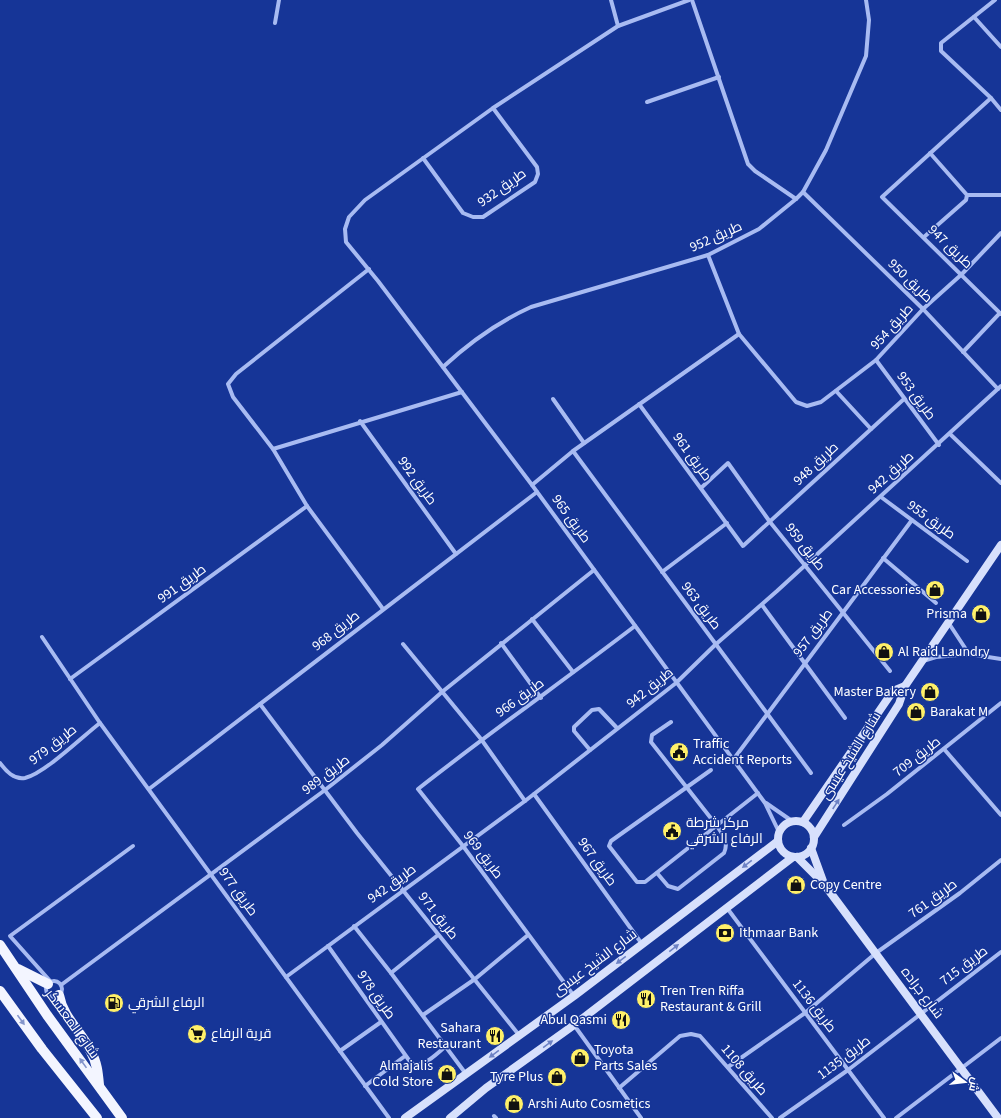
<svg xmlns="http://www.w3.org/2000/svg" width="1001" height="1118" font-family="'Source Sans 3',Cairo,sans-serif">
<rect width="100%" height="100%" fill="#163597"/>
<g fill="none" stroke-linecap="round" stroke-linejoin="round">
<!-- street -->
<g stroke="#a8bbf2" stroke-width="4">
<polyline points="611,0 618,26"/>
<polyline points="689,0 618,26 493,108 365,200 349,217 345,229 346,242 378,281 532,485 765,803 779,832"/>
<polyline points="692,0 748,164 755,171 796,199"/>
<polyline points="995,0 941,43 941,51 991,98 1001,110"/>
<polyline points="974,17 1001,47"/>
<polyline points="275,23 279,0"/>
<polyline points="991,98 882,197 1001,314"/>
<polyline points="647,102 719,77"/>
<polyline points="423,158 463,213 473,217 483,217 535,182 538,174 537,167 493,108"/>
<polyline points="803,192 923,309 998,389"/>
<polyline points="967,195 1001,195"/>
<polyline points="924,237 966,200 967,195 930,153"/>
<polyline points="708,255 739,334 796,402 807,406 821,402 876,360 923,309 962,274 1001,233"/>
<polyline points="369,269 236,374 228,384 233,397 273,449 307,506 383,609"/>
<polyline points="963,352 1000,313"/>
<polyline points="876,360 939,445"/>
<path d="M443 367C470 342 498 322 531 307L708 255 759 229 796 199 803 192 826 150 866 56 869 20 866 0"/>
<polyline points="836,391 871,429"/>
<polyline points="553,399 584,443"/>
<polyline points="639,404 743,546 904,399"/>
<polyline points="360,421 456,554"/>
<polyline points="950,434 1001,483"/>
<polyline points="273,449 462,392"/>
<polyline points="573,451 811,773"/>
<polyline points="532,485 573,451 739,334"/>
<polyline points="701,488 728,463 770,522 890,671"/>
<polyline points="881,497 967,561"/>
<polyline points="883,558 936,603"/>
<polyline points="662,572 727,523"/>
<polyline points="762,605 845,718"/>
<polyline points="532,619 573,672"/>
<polyline points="948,622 969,654"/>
<polyline points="42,637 100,723 389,1118"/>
<polyline points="501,643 541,698"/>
<polyline points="403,644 481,739 525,801"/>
<polyline points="923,661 936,657 969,654 1001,659"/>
<polyline points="70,679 307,506"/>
<polyline points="260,704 357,833 519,1035"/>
<polyline points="944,749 1001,815"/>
<polyline points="590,750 574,731 574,727 592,710 599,709 617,728"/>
<polyline points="733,760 912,520"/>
<path d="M0 763C6 771 14 780 25 778 44 774 83 736 100 723"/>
<polyline points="711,770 611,841 609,846 637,882 645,882 758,793"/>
<polyline points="149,789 537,492"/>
<polyline points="534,794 642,944"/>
<polyline points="766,803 792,821"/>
<polyline points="844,825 887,794 1001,703"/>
<path d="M657 873 668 886 678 889 724 853C729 842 723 835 717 826L651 742 652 735 671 722"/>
<polyline points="727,908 884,1118"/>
<polyline points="354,926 391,973 466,1074"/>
<path d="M328 946 411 1063C423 1069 436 1054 445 1047"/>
<polyline points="391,973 438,935"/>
<polyline points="286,977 525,801 676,683 715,645 777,591 1001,386"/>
<circle cx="54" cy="989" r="8"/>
<polyline points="51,982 10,936 133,846"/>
<polyline points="61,985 325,790 382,745 442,692 594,570"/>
<path d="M574 996 463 846 418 789C489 733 563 681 635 626"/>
<polyline points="423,1015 475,979 528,935"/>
<polyline points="574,1025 641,1118"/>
<polyline points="340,1051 381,1022"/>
<polyline points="728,1067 805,1013 876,953 960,893 1001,860"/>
<polyline points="365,1086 405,1056"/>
<polyline points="619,1088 680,1036 691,1034 700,1036 772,1118"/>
<polyline points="494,1116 496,1118"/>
<polyline points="780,1118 848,1070 1001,952"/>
<polyline points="896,1118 1001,1038"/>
</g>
<!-- secondary -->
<g stroke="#d7e0fc" stroke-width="8">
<circle cx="796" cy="839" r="18"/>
<polyline points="803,822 893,691 905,686"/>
<polyline points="814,837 899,704 905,686 1001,545"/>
<polyline points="811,848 823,881"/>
<polyline points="797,857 824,884 998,1118"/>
<polyline points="405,1118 574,996 778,841"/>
<polyline points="450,1118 486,1088 574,1025 793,857"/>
</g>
<!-- primary -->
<g stroke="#f3f5ff" stroke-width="10">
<polyline points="0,945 47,1015 122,1118"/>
<polyline points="18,969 48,984"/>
<polyline points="0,991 42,1049 97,1118"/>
<path d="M59 995C63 1018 82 1032 91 1052 97 1062 98 1074 99 1085"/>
</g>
</g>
<!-- one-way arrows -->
<defs><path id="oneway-solid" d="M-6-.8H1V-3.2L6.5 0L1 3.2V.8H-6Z"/></defs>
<g fill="#6d82c4">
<use href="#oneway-solid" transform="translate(836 804) rotate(-57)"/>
<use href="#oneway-solid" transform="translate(747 864) rotate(143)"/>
<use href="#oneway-solid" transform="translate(674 948) rotate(-38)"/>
<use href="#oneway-solid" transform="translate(621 960) rotate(143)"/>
<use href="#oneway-solid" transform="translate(548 1044) rotate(-36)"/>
<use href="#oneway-solid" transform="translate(494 1054) rotate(144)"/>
</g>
<g fill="#8495cb">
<use href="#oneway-solid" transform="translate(21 1020) rotate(54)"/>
<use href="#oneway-solid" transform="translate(83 1063) rotate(-125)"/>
</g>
<!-- icons -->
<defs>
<symbol id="shop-disc" viewBox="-11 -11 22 22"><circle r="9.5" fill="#fff069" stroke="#163597"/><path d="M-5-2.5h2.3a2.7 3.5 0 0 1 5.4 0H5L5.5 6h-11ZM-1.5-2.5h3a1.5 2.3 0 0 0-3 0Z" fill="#111"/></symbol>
<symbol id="civic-disc" viewBox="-11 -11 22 22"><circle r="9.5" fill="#fff069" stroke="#163597"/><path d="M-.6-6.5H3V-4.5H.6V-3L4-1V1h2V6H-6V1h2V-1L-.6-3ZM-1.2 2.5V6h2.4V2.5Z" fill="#111"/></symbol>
<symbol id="bank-disc" viewBox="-11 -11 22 22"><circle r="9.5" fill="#fff069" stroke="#163597"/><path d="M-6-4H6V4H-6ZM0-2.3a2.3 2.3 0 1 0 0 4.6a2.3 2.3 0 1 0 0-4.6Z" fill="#111"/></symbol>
<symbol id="restaurant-disc" viewBox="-11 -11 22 22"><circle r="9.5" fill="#fff069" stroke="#163597"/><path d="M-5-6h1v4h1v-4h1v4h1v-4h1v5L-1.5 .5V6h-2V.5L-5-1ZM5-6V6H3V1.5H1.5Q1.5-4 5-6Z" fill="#111"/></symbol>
<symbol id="fuel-disc" viewBox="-11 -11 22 22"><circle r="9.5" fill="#fff069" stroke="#163597"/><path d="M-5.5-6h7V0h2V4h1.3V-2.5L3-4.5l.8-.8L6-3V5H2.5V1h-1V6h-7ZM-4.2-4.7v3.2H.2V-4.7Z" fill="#111"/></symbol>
<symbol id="supermarket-disc" viewBox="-11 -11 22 22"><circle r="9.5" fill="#fff069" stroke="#163597"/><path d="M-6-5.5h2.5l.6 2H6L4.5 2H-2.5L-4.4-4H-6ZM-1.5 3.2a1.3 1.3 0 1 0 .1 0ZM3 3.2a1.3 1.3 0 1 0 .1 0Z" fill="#111"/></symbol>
</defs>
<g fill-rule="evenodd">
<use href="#shop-disc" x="924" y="579" width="22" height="22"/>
<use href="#shop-disc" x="970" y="603" width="22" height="22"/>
<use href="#shop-disc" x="873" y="641" width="22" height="22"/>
<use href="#shop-disc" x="919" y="681" width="22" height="22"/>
<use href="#shop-disc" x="905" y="701" width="22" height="22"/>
<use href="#civic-disc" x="668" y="741" width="22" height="22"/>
<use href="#civic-disc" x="661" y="820" width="22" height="22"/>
<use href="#shop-disc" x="785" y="874" width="22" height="22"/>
<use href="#bank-disc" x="714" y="922" width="22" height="22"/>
<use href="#restaurant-disc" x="635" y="988" width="22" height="22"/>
<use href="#fuel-disc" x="103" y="992" width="22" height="22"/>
<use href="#restaurant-disc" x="610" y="1009" width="22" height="22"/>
<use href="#supermarket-disc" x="186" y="1023" width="22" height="22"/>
<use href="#restaurant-disc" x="484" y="1025" width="22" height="22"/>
<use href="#shop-disc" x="569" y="1047" width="22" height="22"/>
<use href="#shop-disc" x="436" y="1063" width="22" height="22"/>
<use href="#shop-disc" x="546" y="1066" width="22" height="22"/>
<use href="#shop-disc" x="503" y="1093" width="22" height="22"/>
</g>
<g text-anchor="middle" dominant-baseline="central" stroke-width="3" stroke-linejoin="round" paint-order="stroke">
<!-- street labels -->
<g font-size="14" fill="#fff" stroke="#163597">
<text transform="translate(502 188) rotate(-35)">طريق 932</text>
<text transform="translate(716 237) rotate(-24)">طريق 952</text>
<text transform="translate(950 247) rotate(44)">طريق 947</text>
<text transform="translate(910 281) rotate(44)">طريق 950</text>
<text transform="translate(892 327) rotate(-48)">طريق 954</text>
<text transform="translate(916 396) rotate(54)">طريق 953</text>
<text transform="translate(692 457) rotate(54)">طريق 961</text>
<text transform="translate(816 464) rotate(-43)">طريق 948</text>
<text transform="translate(891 473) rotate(-42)">طريق 942</text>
<text transform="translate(417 481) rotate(54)">طريق 992</text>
<text transform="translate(571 519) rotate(54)">طريق 965</text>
<text transform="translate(931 520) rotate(36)">طريق 955</text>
<text transform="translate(805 547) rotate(52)">طريق 959</text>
<text transform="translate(182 584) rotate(-36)">طريق 991</text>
<text transform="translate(701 606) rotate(53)">طريق 963</text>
<text transform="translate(336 631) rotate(-38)">طريق 968</text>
<text transform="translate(813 633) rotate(-53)">طريق 957</text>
<text transform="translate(650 688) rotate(-39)">طريق 942</text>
<text transform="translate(520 698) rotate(-36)">طريق 966</text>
<text transform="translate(53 745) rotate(-38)">طريق 979</text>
<text transform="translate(851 756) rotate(-58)">شارع الشيخ عيسى</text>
<text transform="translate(917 757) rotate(-38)">طريق 709</text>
<text transform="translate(326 775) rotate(-37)">طريق 989</text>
<text transform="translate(483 855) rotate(53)">طريق 969</text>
<text transform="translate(597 862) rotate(54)">طريق 967</text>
<text transform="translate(392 884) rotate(-36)">طريق 942</text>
<text transform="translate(238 892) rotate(54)">طريق 977</text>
<text transform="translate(933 899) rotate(-36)">طريق 761</text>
<text transform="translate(438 916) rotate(52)">طريق 971</text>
<text transform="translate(595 963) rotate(-37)">شارع الشيخ عيسى</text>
<text transform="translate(964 966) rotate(-37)">طريق 715</text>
<text transform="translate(922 993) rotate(53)">شارع جراده</text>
<text transform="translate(376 995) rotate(55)">طريق 978</text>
<text transform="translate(814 1006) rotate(53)">طريق 1136</text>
<text transform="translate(72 1024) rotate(54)">شارع المعسكر</text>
<text transform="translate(844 1058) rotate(-37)">طريق 1135</text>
<text transform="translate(744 1070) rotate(49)">طريق 1108</text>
</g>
<!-- poi labels -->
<g font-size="14" fill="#fff" stroke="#163597" text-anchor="start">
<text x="921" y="590" text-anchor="end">Car Accessories</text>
<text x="967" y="614" text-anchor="end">Prisma</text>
<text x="898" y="652">Al Raid Laundry</text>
<text x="916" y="692" text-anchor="end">Master Bakery</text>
<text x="930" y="712">Barakat M</text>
<text x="693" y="744">Traffic<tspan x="693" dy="16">Accident Reports</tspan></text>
<text x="686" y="823">مركز شرطة<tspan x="686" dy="16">الرفاع الشرقي</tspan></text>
<text x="810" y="885">Copy Centre</text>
<text x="739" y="933">Ithmaar Bank</text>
<text x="660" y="991">Tren Tren Riffa<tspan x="660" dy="16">Restaurant &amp; Grill</tspan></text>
<text x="128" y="1003">الرفاع الشرقي</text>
<text x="607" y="1020" text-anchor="end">Abul Qasmi</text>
<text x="481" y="1028" text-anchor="end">Sahara<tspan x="481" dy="16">Restaurant</tspan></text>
<text x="211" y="1034">قرية الرفاع</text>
<text x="594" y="1050">Toyota<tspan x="594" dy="16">Parts Sales</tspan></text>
<text x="433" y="1066" text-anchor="end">Almajalis<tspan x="433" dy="16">Cold Store</tspan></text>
<text x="543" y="1077" text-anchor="end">Tyre Plus</text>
<text x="528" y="1104">Arshi Auto Cosmetics</text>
</g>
</g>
<!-- north arrow -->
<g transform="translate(965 1082) rotate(105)" stroke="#163597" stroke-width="3" paint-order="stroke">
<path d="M0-3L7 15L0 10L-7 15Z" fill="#ffffff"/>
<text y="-6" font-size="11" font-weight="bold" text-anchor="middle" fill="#ffffff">ش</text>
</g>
</svg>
